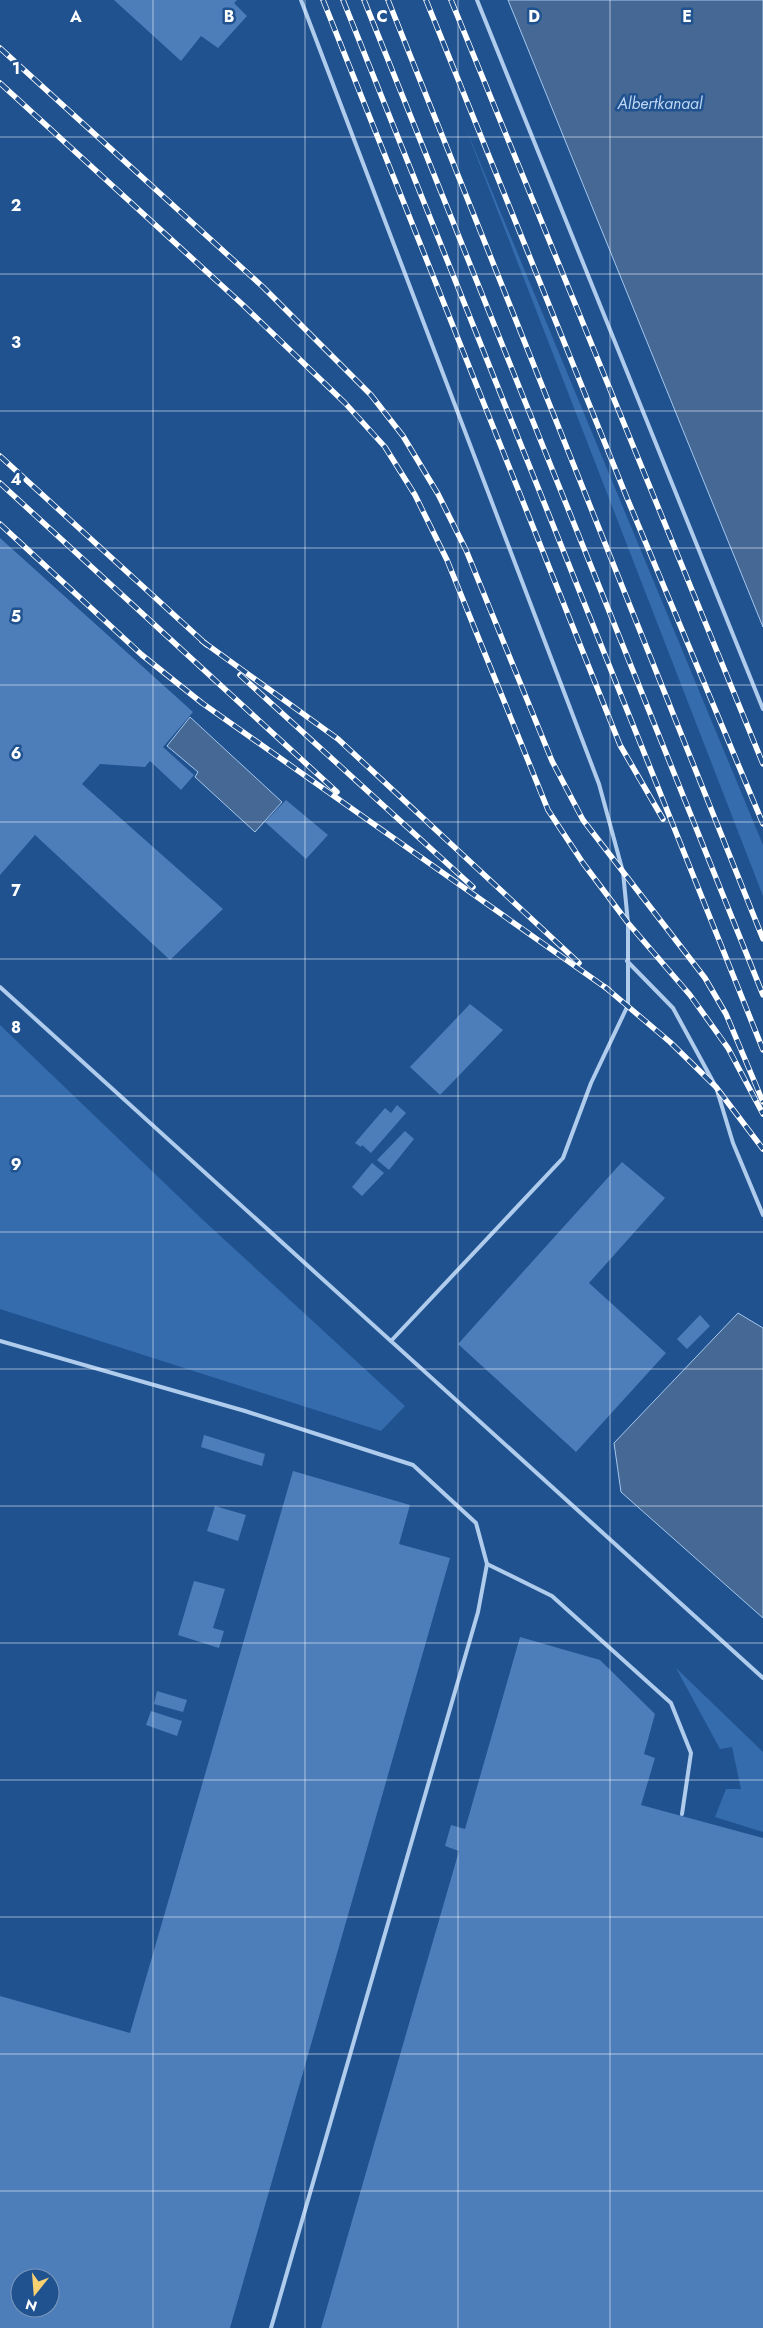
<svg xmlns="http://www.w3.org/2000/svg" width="763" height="2328" font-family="Jost,sans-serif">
<rect width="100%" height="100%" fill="#205290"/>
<!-- green -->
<g fill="#346cae">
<polygon points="464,124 763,845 763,896"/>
<polygon points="0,1025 203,1220 405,1406 381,1431 0,1309"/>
<polygon points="676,1668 763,1752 763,1832 715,1817 726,1789 741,1789 732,1747 720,1749"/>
</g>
<!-- water -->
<g fill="#456894" stroke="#a4c7ee">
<polygon points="508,0 763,0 763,627"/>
<polygon points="190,717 282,802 255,832 195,777 198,772 167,746"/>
<polygon points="738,1313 763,1328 763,1618 621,1492 614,1443"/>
</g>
<!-- building -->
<g fill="#4d7eb9" fill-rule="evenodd">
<polygon points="114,0 237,0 234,3 247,16 218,48 201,36 181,61"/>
<polygon points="0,538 193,712 163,747 194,775 181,790 150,761 145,767 100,764 82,784 223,909 170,960 35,835 0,875"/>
<polygon points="286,800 328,835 306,859 265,822"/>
<polygon points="470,1004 503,1030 440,1095 410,1067"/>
<polygon points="397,1105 406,1113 371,1153 362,1145 361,1147 355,1143 385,1108 391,1113"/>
<polygon points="405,1131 414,1139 389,1170 377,1160"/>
<polygon points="622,1162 665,1198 589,1283 666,1353 576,1452 458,1344"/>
<polygon points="372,1163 384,1173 362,1196 352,1187"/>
<polygon points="700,1315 710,1326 687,1349 677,1339"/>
<polygon points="204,1435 265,1454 262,1466 201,1447"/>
<path d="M293 1471 410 1505 399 1544 450 1558 230 2328H0V1996L130 2033ZM20 2278H50V2308H20Z"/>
<polygon points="215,1506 246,1515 238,1541 207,1531"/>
<polygon points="194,1581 225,1589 213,1628 224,1631 219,1648 178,1635"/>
<polygon points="520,1637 600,1660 655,1714 644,1754 655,1758 641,1805 763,1838 763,2328 321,2328 459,1851 445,1846 451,1825 465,1829"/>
<polygon points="157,1691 187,1700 183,1712 154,1704"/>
<polygon points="151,1711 182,1721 177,1736 146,1725"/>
</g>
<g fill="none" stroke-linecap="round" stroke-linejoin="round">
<!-- service -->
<g stroke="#b0cced" stroke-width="4">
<polyline points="301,0 599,784 623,872 628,923 628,1005 591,1083 563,1158 391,1341"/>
<polyline points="477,0 763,709"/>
<polyline points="627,961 673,1008 716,1087 733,1143 763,1215"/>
<polyline points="0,987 763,1678"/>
<polyline points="0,1341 245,1411 413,1465 476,1523 487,1564 478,1612 271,2328"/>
<polyline points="487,1564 552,1596 671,1703 691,1753 682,1814"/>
</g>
<defs>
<g id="rail">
<polyline points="323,0 620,745 663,819"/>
<polyline points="343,0 763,1050"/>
<polyline points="364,0 763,995"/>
<polyline points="388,0 763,939"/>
<polyline points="426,0 627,498 763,824"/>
<polyline points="451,0 763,764"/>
<polyline points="0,48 263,287 371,395 403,436 438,494 466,550 552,761 583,820 705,978 726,1014 763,1102"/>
<polyline points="0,83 242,304 345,403 385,447 415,495 447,560 548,810 583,863 628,923 690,995 728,1048 763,1114"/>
<polyline points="0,456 207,645"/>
<polyline points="0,483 337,792"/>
<polyline points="0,524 142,655 202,703 609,990"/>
<polyline points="202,641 338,739 579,963"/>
<polyline points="240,675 473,887"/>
<polyline points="605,987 670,1042 716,1087 763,1149"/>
</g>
</defs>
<!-- rail casing -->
<use href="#rail" stroke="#fff" stroke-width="5.5"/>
<!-- rail -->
<use href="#rail" stroke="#205290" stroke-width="4" stroke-dasharray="11" stroke-linecap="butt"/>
</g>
<!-- grid -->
<path fill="none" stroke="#fff" stroke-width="1" stroke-opacity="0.55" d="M153 0V2328M305 0V2328M458 0V2328M610 0V2328M0 137H763M0 274H763M0 411H763M0 548H763M0 685H763M0 822H763M0 959H763M0 1096H763M0 1232H763M0 1369H763M0 1506H763M0 1643H763M0 1780H763M0 1917H763M0 2054H763M0 2191H763"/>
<g text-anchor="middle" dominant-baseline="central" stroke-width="5" stroke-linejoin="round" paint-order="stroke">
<!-- water labels -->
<g font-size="16" font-style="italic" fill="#bdd6f4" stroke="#205290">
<text x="660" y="103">Albertkanaal</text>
</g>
</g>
<g font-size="16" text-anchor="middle" font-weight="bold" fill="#fff" stroke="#205290" stroke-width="5" stroke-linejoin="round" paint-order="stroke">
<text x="76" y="22">A</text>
<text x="229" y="22">B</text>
<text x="382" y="22">C</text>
<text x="534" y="22">D</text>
<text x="687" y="22">E</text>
<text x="16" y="74">1</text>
<text x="16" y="211">2</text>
<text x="16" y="348">3</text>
<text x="16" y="485">4</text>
<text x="16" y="622">5</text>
<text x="16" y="759">6</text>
<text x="16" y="896">7</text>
<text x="16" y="1033">8</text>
<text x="16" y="1170">9</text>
</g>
<!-- north arrow -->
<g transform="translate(35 2293) rotate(197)"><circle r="24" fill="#205290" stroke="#7997bc"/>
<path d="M0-4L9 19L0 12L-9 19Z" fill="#fad171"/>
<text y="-8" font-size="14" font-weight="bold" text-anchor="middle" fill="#ffffff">N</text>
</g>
</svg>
